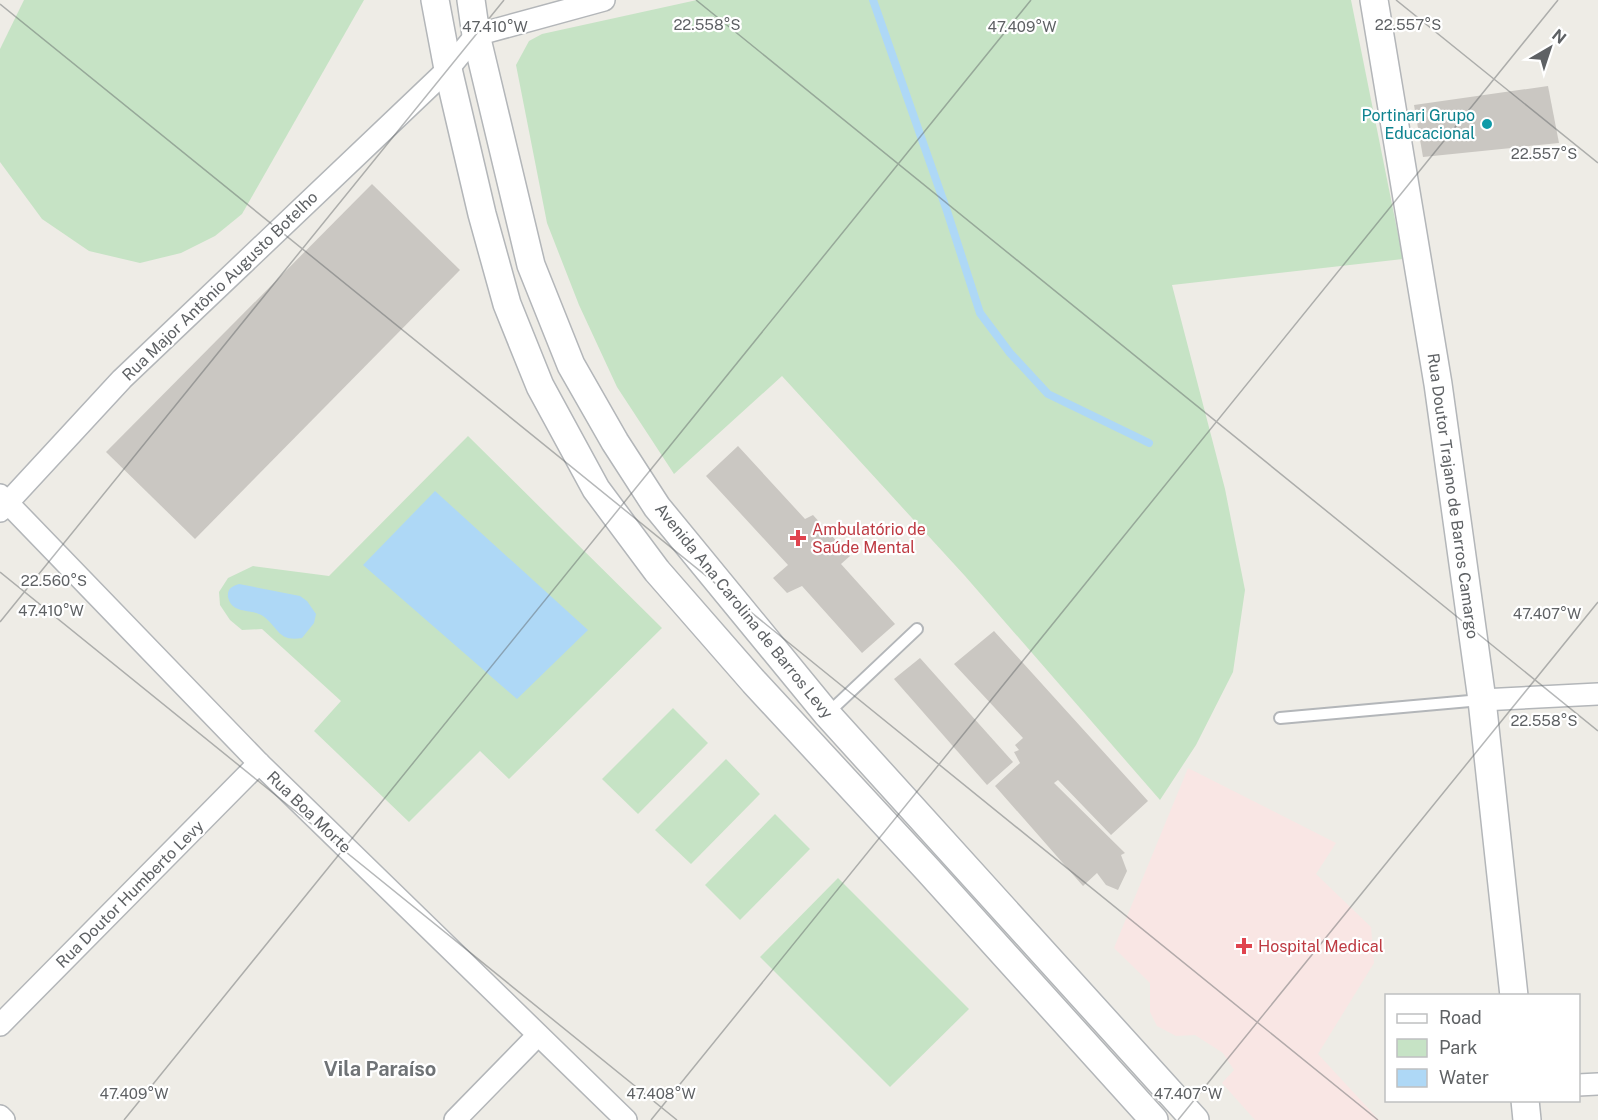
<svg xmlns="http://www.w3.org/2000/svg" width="1598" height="1120" font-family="'Public Sans',sans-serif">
<rect width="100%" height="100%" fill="#eeece6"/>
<!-- medical -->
<polygon fill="#f9e6e4" points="1188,768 1336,843 1316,874 1371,927 1374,963 1318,1054 1379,1120 1255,1120 1222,1083 1234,1070 1223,1053 1195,1035 1176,1036 1157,1026 1150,1012 1150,983 1114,948"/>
<!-- green -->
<g fill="#c6e3c5">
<polygon points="24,0 364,0 242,214 215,236 181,253 140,263 89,251 42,219 0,162 0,49"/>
<polygon points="697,0 1351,0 1403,259 1172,285 1225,489 1245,590 1233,672 1196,745 1160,800 965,576 782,376 674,474 617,387 579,305 547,223 516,65 529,41 542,34"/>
<polygon points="468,436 662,628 509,779 480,751 409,822 314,731 341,701 262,629 242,630 230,620 220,605 219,592 228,578 253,566 329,576"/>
<polygon points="673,708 708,743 638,814 602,779"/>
<polygon points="726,759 760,794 691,864 655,830"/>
<polygon points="775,814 810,849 740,920 705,885"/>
<polygon points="838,878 969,1009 890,1087 760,957"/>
</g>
<!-- water -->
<g fill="#aed8f6">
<polygon points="435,491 588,630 517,699 363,565"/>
<path d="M239 584 300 596 307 601 316 614 314 623 302 638C278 642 279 628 263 616 251 608 232 615 228 597 227 588 233 586 239 584Z"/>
</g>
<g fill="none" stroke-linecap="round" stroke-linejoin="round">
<!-- stream -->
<polyline stroke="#aed8f6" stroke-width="8" points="873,0 947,211 980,313 1010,353 1048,394 1149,443"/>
</g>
<!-- building -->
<g fill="#cac7c2">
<polygon points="1548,86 1559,143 1423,157 1414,105"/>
<polygon points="372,184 460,270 195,539 106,452"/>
<polygon points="738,446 805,519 813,515 850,556 841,564 895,624 862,653 802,586 787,593 773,578 788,565 706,476"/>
<polygon points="994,631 1148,801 1111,835 1058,780 1054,783 1125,853 1121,855 1127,871 1118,890 1106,885 1097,873 1083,886 995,786 1020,763 1014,752 1019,750 1015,745 1023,738 954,664"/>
<polygon points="920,658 1013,762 987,785 894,679"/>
</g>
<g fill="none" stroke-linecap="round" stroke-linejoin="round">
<defs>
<g id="service">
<polyline points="827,714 917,629"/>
<polyline points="1280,718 1481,700"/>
</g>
<g id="minor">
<polyline points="0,495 259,763 626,1120"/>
<polyline points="0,511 122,379 448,69 476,35 604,0"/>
<polyline points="1482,700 1598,694"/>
<polyline points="0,1025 259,763"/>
<polyline points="1578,1085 1598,1084"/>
<polyline points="0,1116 4,1120"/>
<polyline points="455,1120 538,1035"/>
</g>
<g id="tertiary">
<polyline points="435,0 448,69 482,214 507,304 540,386 596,489 657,571 754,682 928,870 1154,1120"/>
<polyline points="471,0 476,35 531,265 571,365 615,442 657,507 827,714 1195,1120"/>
<polyline points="1374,0 1438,384 1482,700 1514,996"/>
<polyline points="1525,1100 1527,1120"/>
</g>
</defs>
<!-- service casing -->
<use href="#service" stroke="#b3b6b9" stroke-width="14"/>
<!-- minor casing -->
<use href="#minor" stroke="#b3b6b9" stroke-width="24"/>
<!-- tertiary casing -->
<use href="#tertiary" stroke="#b3b6b9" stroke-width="30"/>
<!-- service -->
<use href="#service" stroke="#fff" stroke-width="10"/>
<!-- minor -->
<use href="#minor" stroke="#fff" stroke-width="21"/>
<!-- tertiary -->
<use href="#tertiary" stroke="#fff" stroke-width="27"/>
</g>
<!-- ticks -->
<path fill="none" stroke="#5e6164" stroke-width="1.5" stroke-opacity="0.45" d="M696 0 1598 731M1396 0 1598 163M0 4 1378 1120M0 572 677 1120M0 622 504 0M124 1120 1031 0M651 1120 1558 0M1178 1120 1598 602"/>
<!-- markers -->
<circle fill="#0f9aa8" stroke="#fff" stroke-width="2" cx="1487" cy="124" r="6"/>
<g fill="#e0444e" stroke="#fff" stroke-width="2">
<path d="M795 529h6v6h6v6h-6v6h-6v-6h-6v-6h6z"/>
<path d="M1241 937h6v6h6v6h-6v6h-6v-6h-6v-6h6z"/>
</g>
<g text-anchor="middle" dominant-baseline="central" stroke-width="4.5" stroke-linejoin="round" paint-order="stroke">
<!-- culture labels -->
<g font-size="16" fill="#0d838f" stroke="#fff" text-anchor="end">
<text x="1475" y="115">Portinari Grupo<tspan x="1475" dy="18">Educacional</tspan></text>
</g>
<!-- street labels -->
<g font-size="16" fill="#5e6164" stroke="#fff">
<text transform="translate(220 286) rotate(-44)">Rua Major Antônio Augusto Botelho</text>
<text transform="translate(1453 496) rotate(82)">Rua Doutor Trajano de Barros Camargo</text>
<text transform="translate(744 611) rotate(51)">Avenida Ana Carolina de Barros Levy</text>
<text transform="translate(309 812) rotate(44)">Rua Boa Morte</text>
<text transform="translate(130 894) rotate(-45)">Rua Doutor Humberto Levy</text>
</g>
<!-- health labels -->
<g font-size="16" fill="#be3a42" stroke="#fff" text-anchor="start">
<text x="812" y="529">Ambulatório de<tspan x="812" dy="18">Saúde Mental</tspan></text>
<text x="1258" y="946">Hospital Medical</text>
</g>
<!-- quarter labels -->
<g font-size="20" font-weight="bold" fill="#6f7376" stroke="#fff">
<text x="380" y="1069">Vila Paraíso</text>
</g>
</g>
<g font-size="15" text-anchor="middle" fill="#5e6164" stroke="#fff" stroke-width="4.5" stroke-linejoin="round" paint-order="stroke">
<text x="707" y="30">22.558°S</text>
<text x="1408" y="30">22.557°S</text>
<text x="495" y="32">47.410°W</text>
<text x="1022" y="32">47.409°W</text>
<text x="1544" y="159">22.557°S</text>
<text x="54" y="586">22.560°S</text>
<text x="51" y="616">47.410°W</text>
<text x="1547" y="619">47.407°W</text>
<text x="1544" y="726">22.558°S</text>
<text x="134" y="1099">47.409°W</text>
<text x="661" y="1099">47.408°W</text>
<text x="1188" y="1099">47.407°W</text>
</g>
<!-- legend -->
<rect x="1385" y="994" width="195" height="108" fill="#ffffff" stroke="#bfc0c1" stroke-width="1.5"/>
<rect x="1397" y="1014" width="30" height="9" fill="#ffffff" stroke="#bfc0c1" stroke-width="1.5"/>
<text x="1439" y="1024" font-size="18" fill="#5e6164">Road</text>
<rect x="1397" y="1039" width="30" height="18" fill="#c6e3c5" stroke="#bfc0c1" stroke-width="1.5"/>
<text x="1439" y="1054" font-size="18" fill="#5e6164">Park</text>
<rect x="1397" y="1069" width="30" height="18" fill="#aed8f6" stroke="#bfc0c1" stroke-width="1.5"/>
<text x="1439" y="1084" font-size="18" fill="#5e6164">Water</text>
<!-- north arrow -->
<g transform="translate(1550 48) rotate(39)" stroke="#ffffff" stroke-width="4.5" paint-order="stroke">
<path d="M0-4.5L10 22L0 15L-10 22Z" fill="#5e6164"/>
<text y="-9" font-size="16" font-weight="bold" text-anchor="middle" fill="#5e6164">N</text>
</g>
</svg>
